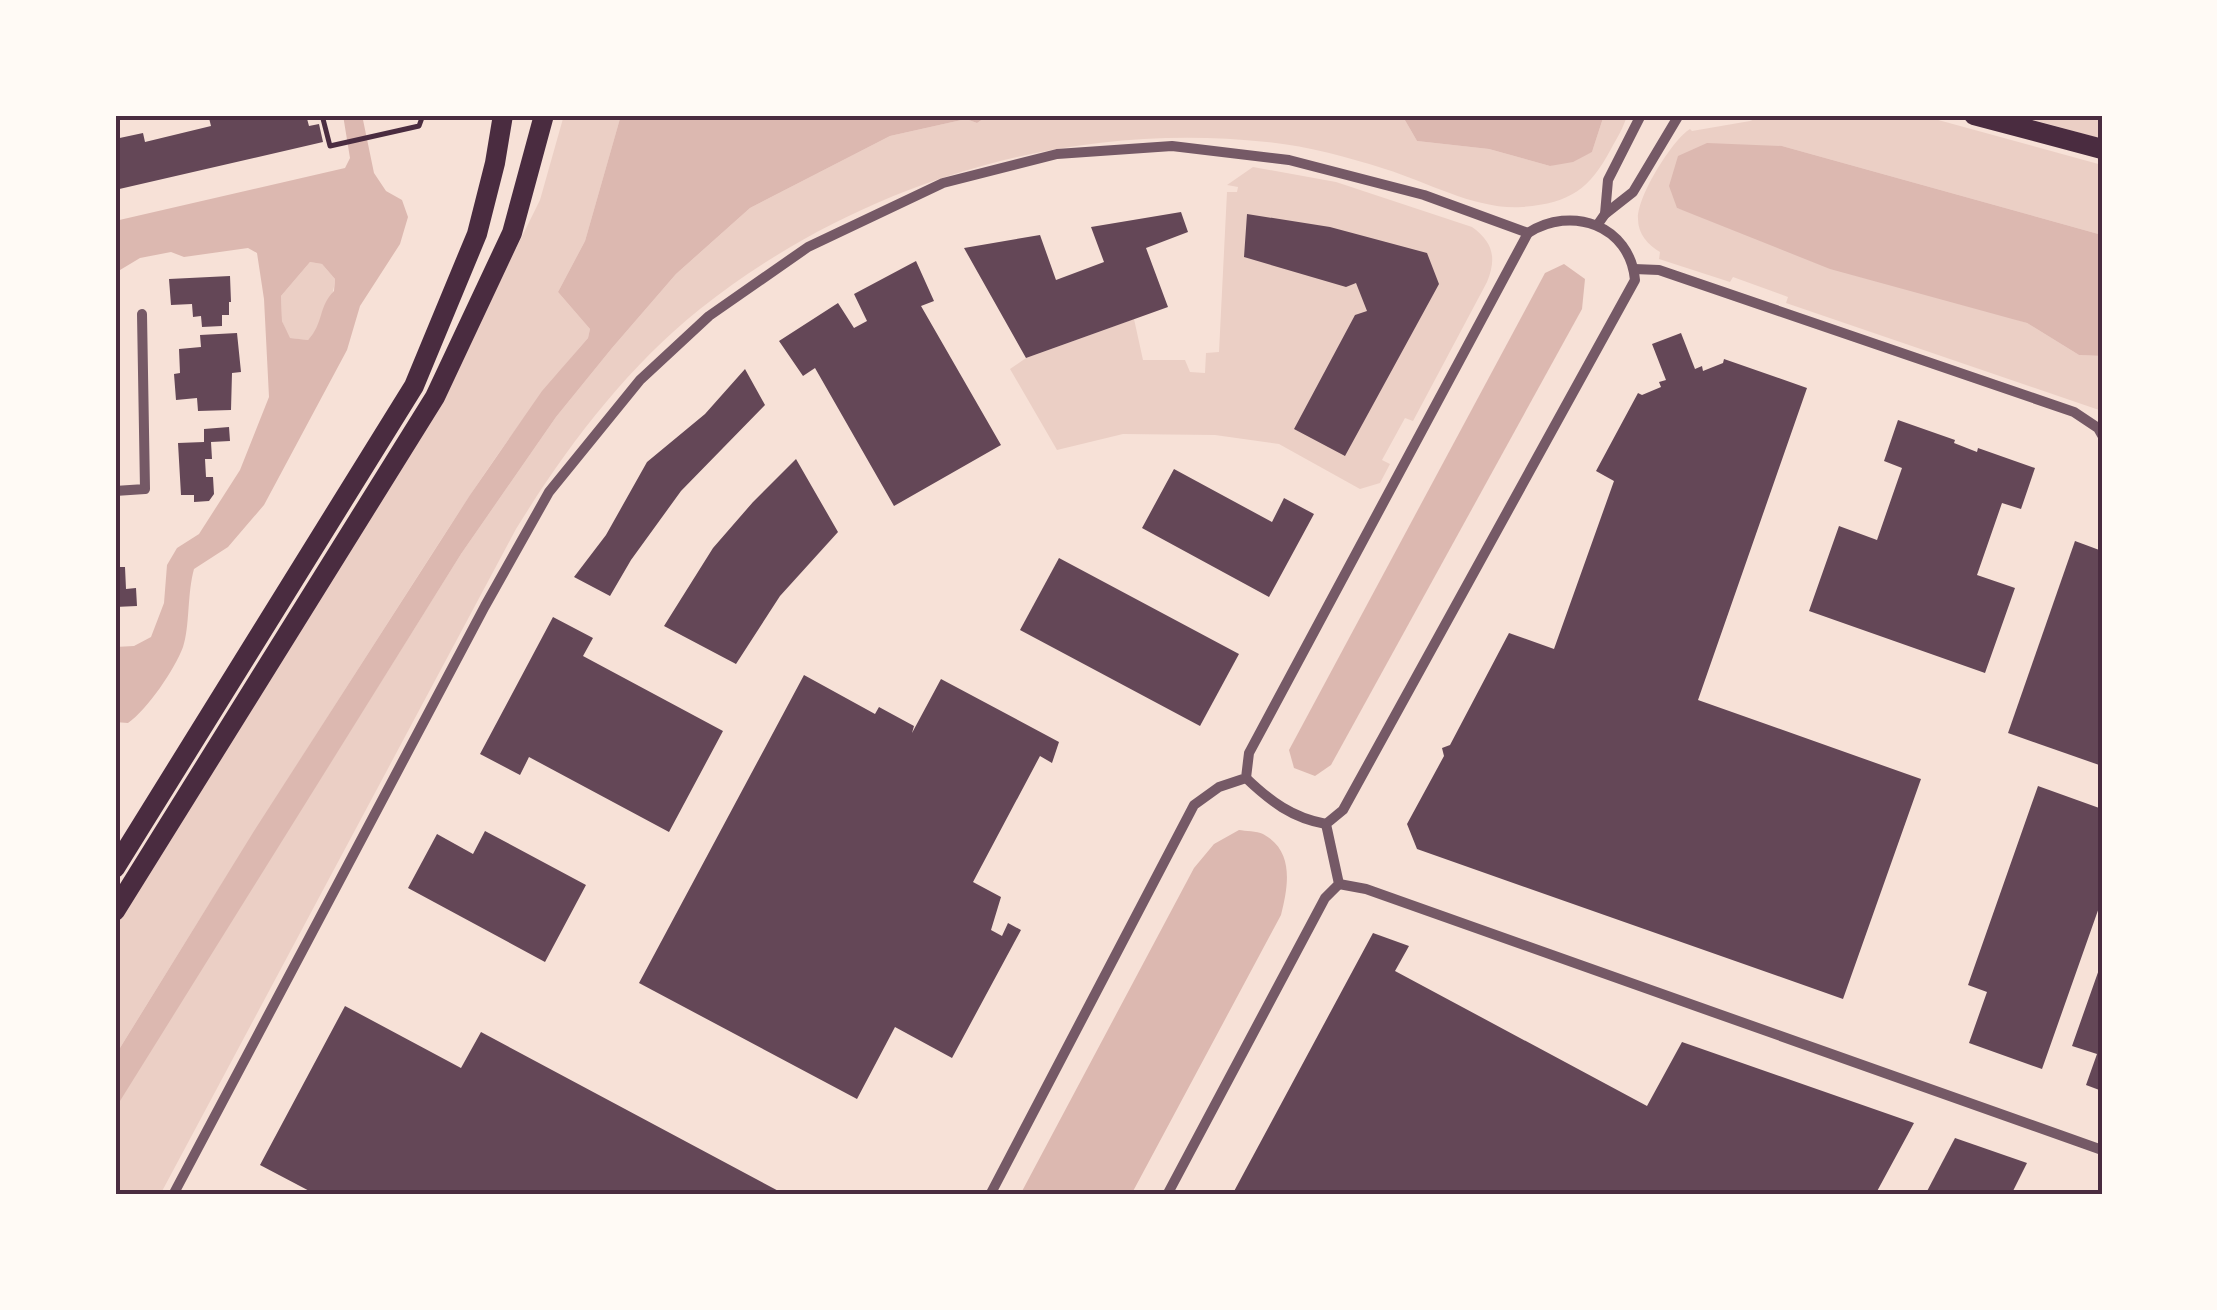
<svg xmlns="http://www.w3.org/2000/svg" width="2217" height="1310" font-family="'Work Sans',sans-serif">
<rect width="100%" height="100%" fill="#f7e1d7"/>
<!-- green -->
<g fill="#ebcfc5">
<path d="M564 115H621L585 241 558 292 590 329 588 338C511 426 450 526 387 624 295 767 204 911 115 1056V916L456 370 540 200Z"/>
<path d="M989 115H1402L1417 141 1489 149 1550 166 1592 152 1604 115H1627C1624 127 1617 138 1611 149 1589 190 1570 203 1522 207 1476 210 1430 183 1385 169 1347 157 1307 146 1267 142 1065 120 859 183 700 309 625 369 566 448 516 529L160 1195H115V1109L131 1081 461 554 556 417 612 348 676 274 750 208 890 136 966 119 977 123Z"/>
<path d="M1753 115H1920L2102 165V235L1782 146 1677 208 2027 323 2079 355 2102 356V411L1786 303 1788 297 1733 277 1730 282 1659 259 1660 252C1648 245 1638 234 1638 219 1637 197 1672 140 1690 129L1692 131 1750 121 1755 119Z"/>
<polygon points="2016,115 2102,117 2102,139"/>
<path d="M1253 167 1336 182 1472 227C1493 242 1497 258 1487 282L1413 421 1405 418 1382 460 1390 464 1380 483 1360 489 1279 444 1215 435 1123 434 1057 450 1010 369 1026 358 1134 319 1143 360H1185L1190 372 1205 373 1206 353 1219 352 1227 192H1237L1238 187 1227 185Z"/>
<path d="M310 262 322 264 335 279C333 301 323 324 308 340L289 338 282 321 281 296Z"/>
</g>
<!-- water -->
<g fill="#dcb8b0" fill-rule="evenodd">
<path d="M343 115H362L374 173 386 191 402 200 408 217 400 244 360 306 347 350 264 505 228 547 194 569C187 594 190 626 183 647 175 669 147 710 128 723L115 722V647L134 646 151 637 164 603 167 565 177 548 199 534 240 470 269 397 264 299 257 253 248 248 184 257 171 252 140 258 115 273V221L345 168 350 158ZM310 262 322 264 335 279 334 291C318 307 324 323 308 340L290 338 282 321 281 296Z"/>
<polygon points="621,115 989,115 977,123 966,119 890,136 750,208 676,274 612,348 556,417 461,554 115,1109 115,1056 254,831 470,495 542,391 588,338 590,329 558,292 585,241"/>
<polygon points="1402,115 1604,115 1592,152 1573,162 1550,166 1489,149 1417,141"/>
<polygon points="1707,143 1782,146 2102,235 2102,356 2079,355 2027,323 1830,269 1677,208 1669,186 1678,156"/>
<polygon points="1564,264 1585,279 1582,309 1331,765 1315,776 1294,768 1289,750 1545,273"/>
<path d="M1239 830C1245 831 1257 831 1263 834 1295 851 1288 887 1281 915L1131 1195H1020L1194 868 1214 844Z"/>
</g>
<!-- building -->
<g fill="#644757">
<polygon points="220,115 306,115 309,126 319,124 323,142 115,190 115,139 143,133 145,142 211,126 209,118"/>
<polygon points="1181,212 1188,232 1146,248 1168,307 1026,358 964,248 1040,235 1056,280 1104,262 1091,227"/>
<polygon points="1247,214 1330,227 1427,253 1439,284 1345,456 1294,429 1355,315 1367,311 1356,283 1346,287 1244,257"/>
<polygon points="916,261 934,301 921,306 1001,445 894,506 815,368 803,376 779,341 838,303 854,328 867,321 854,294"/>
<polygon points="230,276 231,302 229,302 229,315 222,315 222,326 202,327 201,316 193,317 192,304 171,305 169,279"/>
<polygon points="237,333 241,372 232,373 231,410 198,411 197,398 176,400 174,374 180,373 179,349 201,347 200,335"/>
<polygon points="1681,333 1695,369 1702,366 1703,371 1723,363 1724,359 1807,388 1698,700 1921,779 1843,999 1417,849 1407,824 1444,756 1442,748 1450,745 1509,633 1554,649 1614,481 1596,471 1638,393 1642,395 1661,387 1659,382 1666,380 1652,344"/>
<polygon points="745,369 765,405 681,491 631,560 610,596 574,577 606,535 647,462 705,414"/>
<polygon points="1898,420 1955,440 1954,443 1977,452 1978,448 2035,468 2021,509 2002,503 1977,575 2015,588 1985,673 1809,611 1839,526 1877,540 1902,468 1884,461"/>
<polygon points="229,427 230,441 211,442 212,459 205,459 206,477 213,477 214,494 209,501 194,502 194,495 181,495 178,443 204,442 204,429"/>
<polygon points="796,459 838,532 780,596 736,664 664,626 713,548 753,502"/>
<polygon points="1174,469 1272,522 1284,498 1314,514 1269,597 1142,528"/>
<polygon points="2075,541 2102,551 2102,766 2008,733"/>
<polygon points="1059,558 1239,654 1200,726 1020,630"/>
<polygon points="115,567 125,567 126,589 136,588 137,606 115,607"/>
<polygon points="553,617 593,638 583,656 723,731 669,832 529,757 520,775 480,754"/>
<polygon points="804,675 875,714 879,707 914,726 912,733 941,679 1059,742 1052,763 1040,756 973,882 1001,897 991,930 1002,936 1008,923 1021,930 952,1058 895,1027 857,1099 639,983"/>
<polygon points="2038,786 2102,809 2102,899 2042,1069 1969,1043 1987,992 1968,985"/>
<polygon points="485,831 586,885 545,962 408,888 437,834 473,854"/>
<polygon points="1373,933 1409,946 1395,971 1647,1106 1682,1042 1914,1123 1875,1195 1232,1195"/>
<polygon points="2102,961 2102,1091 2086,1085 2097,1054 2072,1046"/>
<polygon points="345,1006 461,1068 481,1032 786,1195 317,1195 260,1165"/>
<polygon points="1955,1138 2027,1163 2011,1195 1925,1195"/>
</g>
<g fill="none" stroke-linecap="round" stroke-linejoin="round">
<!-- path -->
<polyline stroke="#4a2c40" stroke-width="5" points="322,115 330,146 419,126 423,115"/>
<!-- minor -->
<g stroke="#755966" stroke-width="10">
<polyline points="1605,214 1608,180 1641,115"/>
<polyline points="1598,224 1605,214 1633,192 1679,115"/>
<polyline points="1634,269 1659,270 2074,412 2098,428 2102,435"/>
<polyline points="115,491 145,489 142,314"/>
<path d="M1246 778C1270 801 1292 818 1326 824"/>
<polyline points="1339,884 1366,889 2102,1150"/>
<polyline points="173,1195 485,606 549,492 640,380 709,316 808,247 943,183 1057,154 1172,146 1289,160 1424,195 1528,233"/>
<path d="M990 1195 1194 805 1219 787 1246 778 1249 753 1528 233C1571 205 1630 225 1635 280L1343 810 1326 824 1339 884 1325 898 1167 1195"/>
</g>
<!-- secondary -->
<g stroke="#4a2c40" stroke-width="20">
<polyline points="1974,115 2102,149"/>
<polyline points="115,868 414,386 477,234 495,163 503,115"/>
<polyline points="115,911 435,397 512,233 544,115"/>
</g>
</g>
<!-- border -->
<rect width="2217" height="1310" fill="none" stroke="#fffaf5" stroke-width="235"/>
<rect x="118" y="118" width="1982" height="1074" fill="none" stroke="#4a2c40" stroke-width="4"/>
</svg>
